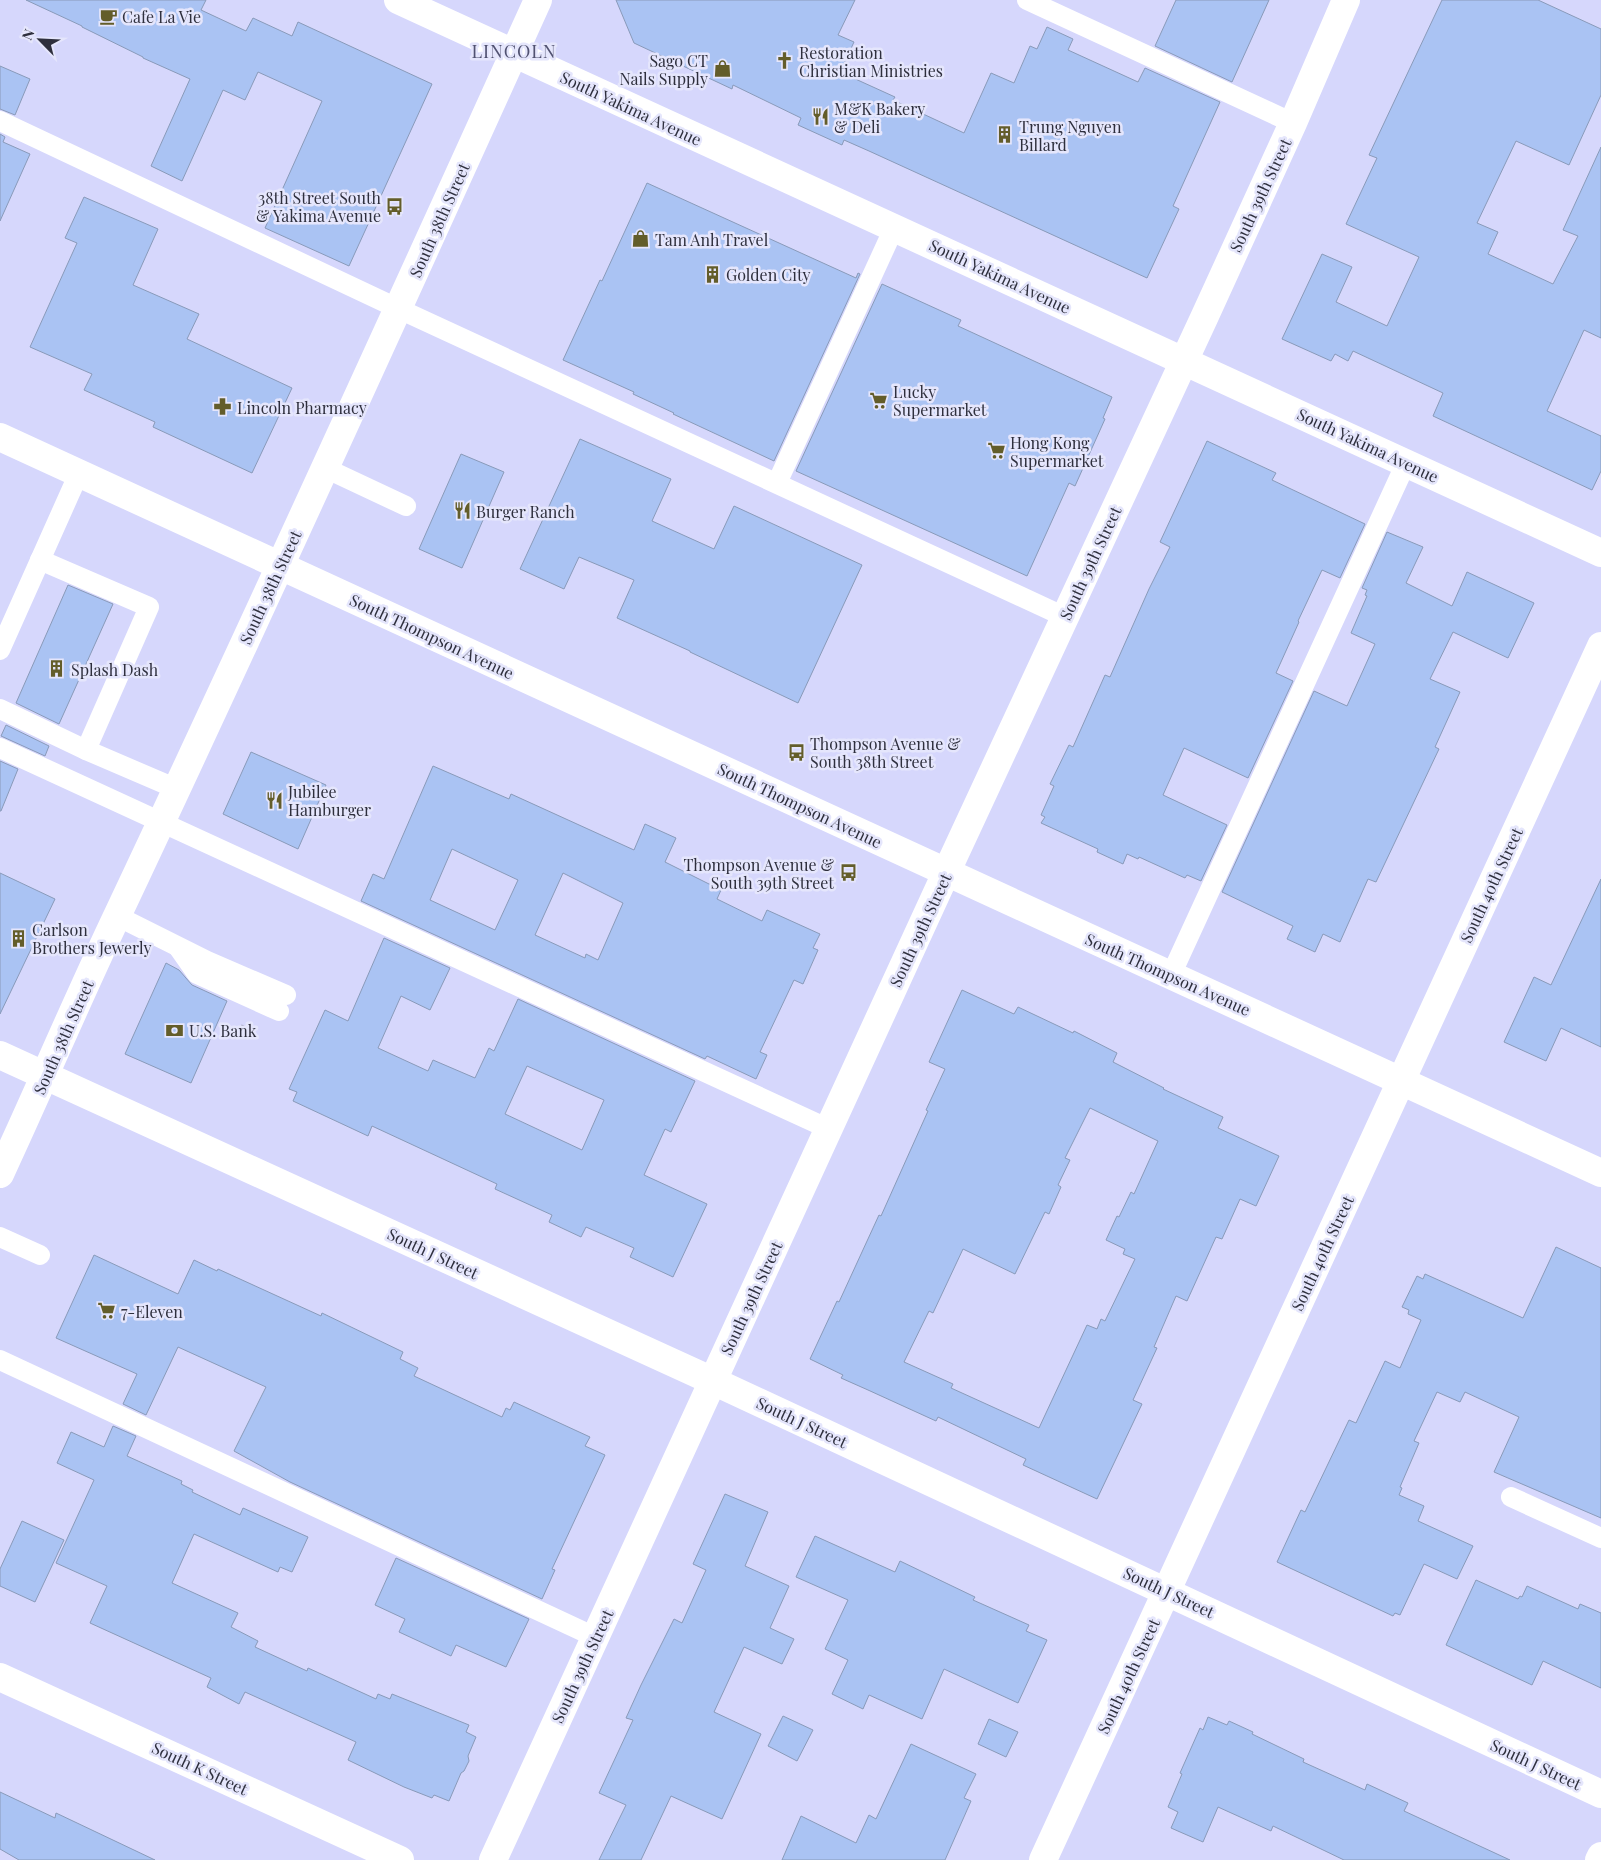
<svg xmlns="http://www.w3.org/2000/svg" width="1601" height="1860" font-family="'Playfair Display',serif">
<rect width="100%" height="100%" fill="#d6d7fc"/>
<!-- building -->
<g fill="#aac3f3" stroke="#899ab9" fill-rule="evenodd">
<polygon points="26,0 206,0 201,10 246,31 253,18 292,36 298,22 432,84 349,266 265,228 322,101 258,72 245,100 223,90 182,181 151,166 190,79 143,58 143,57 82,27 82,26"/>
<polygon points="616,0 855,0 838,35 854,42 840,72 895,97 893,100 964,133 991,73 1014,83 1030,46 1037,49 1047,27 1073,39 1068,50 1138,82 1145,68 1220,102 1173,206 1179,209 1147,278 869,151 844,140 842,145 798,125 801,118 733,85 732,89 634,43"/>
<polygon points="1176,0 1269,0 1232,82 1155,46"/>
<polygon points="1442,0 1538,0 1601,29 1601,95 1569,165 1516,141 1477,223 1498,232 1488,254 1553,284 1578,236 1563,230 1601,147 1601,338 1584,330 1547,411 1601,436 1601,471 1592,490 1433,416 1443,393 1353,351 1348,361 1335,354 1331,361 1282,339 1322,254 1352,267 1336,302 1387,326 1419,257 1346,224 1377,158 1369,155"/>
<polygon points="0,66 30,79 15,115 0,109"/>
<polygon points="0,134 5,137 3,142 30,154 0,221"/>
<polygon points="647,183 856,278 858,273 860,274 774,461 673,414 674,413 633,394 634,392 563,360 600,280 602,281"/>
<polygon points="84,197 158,229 133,285 199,314 187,339 292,388 252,473 153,427 155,422 84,390 92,374 30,347 77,243 65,238"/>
<polygon points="882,284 961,320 958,326 1112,397 1103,418 1105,419 1075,486 1069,483 1027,576 796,471"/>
<polygon points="580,439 671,479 652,521 714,549 734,506 862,565 798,703 690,652 690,651 617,618 634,580 579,557 564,589 520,569"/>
<polygon points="1207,441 1276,473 1272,480 1365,524 1340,578 1322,570 1298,621 1299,622 1276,673 1293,681 1248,778 1184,748 1163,795 1227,825 1201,881 1187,875 1185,878 1139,857 1138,859 1127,854 1123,864 1097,852 1098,849 1041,823 1045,817 1041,815 1054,786 1050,784 1069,745 1073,747 1105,675 1110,677 1149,589 1170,547 1160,542"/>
<polygon points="461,454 504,472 462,568 419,549"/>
<polygon points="1387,532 1423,547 1406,583 1452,606 1467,572 1534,603 1508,658 1453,632 1430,679 1460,692 1435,747 1439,749 1376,882 1368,879 1340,942 1323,934 1315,952 1287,939 1293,926 1222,892 1314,691 1347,706 1375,644 1351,633 1367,596 1365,595 1367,590 1362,588"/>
<polygon points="68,585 113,604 59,724 16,703"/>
<polygon points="6,725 49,746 45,756 1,736"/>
<polygon points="251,752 326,785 298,849 223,814"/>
<polygon points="0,761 18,769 1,811 0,811"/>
<path d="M433 766 509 799 511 794 634 850 645 824 676 838 665 862 721 890 717 899 762 921 767 910 820 934 813 948 818 950 803 984 794 980 760 1052 767 1055 756 1079 707 1056 705 1059 361 901 373 874 384 879ZM452 849 518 880 495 930 430 900ZM563 873 623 903 598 960 586 954 585 958 535 935Z"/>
<polygon points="0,873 55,899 0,1014"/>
<polygon points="1601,879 1601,1047 1561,1028 1546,1061 1504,1042 1534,977 1551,985"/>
<path d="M384 938 450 968 430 1010 401 996 378 1048 428 1071 433 1060 475 1078 489 1048 494 1051 518 999 695 1081 671 1132 665 1129 644 1175 707 1204 673 1277 630 1257 634 1248 586 1227 581 1237 549 1222 552 1215 495 1189 497 1184 372 1126 368 1136 293 1101 297 1092 289 1089 325 1010 348 1021ZM527 1066 604 1100 582 1150 505 1114Z"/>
<polygon points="166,963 179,970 192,985 227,1001 191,1083 125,1054"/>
<path d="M962 990 1014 1014 1018 1007 1073 1033 1074 1031 1117 1053 1113 1062 1164 1088 1163 1089 1223 1117 1218 1128 1279 1156 1256 1206 1240 1199 1222 1239 1216 1237 1187 1301 1176 1296 1154 1347 1157 1348 1133 1400 1142 1404 1097 1499 1023 1465 1026 1459 938 1417 936 1421 868 1390 841 1378 843 1375 810 1359 837 1301 839 1302 879 1215 881 1216 928 1111 926 1110 945 1069 929 1062ZM1090 1108 1158 1141 1134 1194 1131 1192 1119 1217 1117 1216 1106 1240 1125 1249 1123 1254 1135 1259 1105 1321 1101 1319 1097 1329 1087 1325 1039 1428 951 1388 953 1384 904 1362 929 1311 933 1313 963 1249 1015 1274 1045 1212 1049 1214 1061 1187 1058 1185 1070 1160 1065 1158Z"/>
<polygon points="1556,1247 1601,1268 1601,1518 1494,1472 1519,1417 1465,1392 1460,1402 1437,1392 1414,1441 1419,1443 1400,1487 1402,1488 1399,1495 1424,1506 1418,1521 1473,1546 1457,1579 1424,1564 1400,1615 1395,1613 1393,1616 1277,1562 1301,1510 1305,1512 1349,1420 1356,1423 1385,1361 1400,1368 1421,1320 1408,1314 1409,1310 1402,1307 1417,1276 1423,1279 1425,1274 1523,1318"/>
<polygon points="94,1255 178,1294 194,1260 217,1271 218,1269 321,1316 322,1313 403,1352 400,1359 418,1368 414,1376 502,1417 506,1408 510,1410 514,1402 590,1437 585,1446 605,1455 552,1569 555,1570 542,1599 290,1482 234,1451 266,1387 178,1347 146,1415 123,1404 137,1374 56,1338"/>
<polygon points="113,1426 136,1436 127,1456 182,1481 181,1484 193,1490 192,1492 240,1515 243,1508 308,1537 292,1572 280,1567 278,1572 194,1534 172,1583 238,1613 231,1627 258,1641 255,1647 307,1671 308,1668 376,1699 378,1694 390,1699 392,1694 469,1725 466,1732 476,1737 468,1756 469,1761 464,1771 461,1773 449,1801 434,1795 432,1798 404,1787 348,1760 356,1742 245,1692 239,1704 207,1687 211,1678 90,1623 107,1586 56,1563 94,1480 57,1463 71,1432 104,1447"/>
<polygon points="725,1494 768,1512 745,1566 789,1586 770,1628 794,1639 782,1664 744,1647 714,1712 761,1734 722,1819 671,1796 641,1860 599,1860 626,1805 599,1793 633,1720 626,1718 641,1685 674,1619 682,1623 706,1570 693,1564"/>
<polygon points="22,1521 64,1540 35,1602 0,1586 0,1569"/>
<polygon points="815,1536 895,1572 900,1561 975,1597 973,1600 1029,1625 1026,1631 1047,1640 1018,1703 944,1669 922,1719 869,1695 863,1709 832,1694 848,1660 825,1649 848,1600 796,1577"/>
<polygon points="396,1558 529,1619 506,1667 456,1645 451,1656 399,1632 405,1619 375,1605"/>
<polygon points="1476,1580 1518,1599 1520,1596 1522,1597 1527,1586 1578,1609 1580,1604 1601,1613 1601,1688 1543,1661 1532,1685 1446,1645"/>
<polygon points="783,1716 813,1730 797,1761 768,1746"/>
<polygon points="1208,1717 1227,1725 1229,1721 1253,1732 1252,1734 1304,1759 1303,1762 1365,1790 1367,1784 1408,1803 1404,1811 1510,1860 1344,1860 1273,1826 1271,1831 1218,1807 1203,1842 1171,1828 1178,1812 1168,1807 1182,1774 1180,1773 1200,1728 1203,1730"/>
<polygon points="989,1719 1018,1732 1006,1757 978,1744"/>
<polygon points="911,1744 976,1774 964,1798 971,1801 945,1860 782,1860 801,1816 856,1843 869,1815 876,1819"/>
<polygon points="0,1792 55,1818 56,1813 155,1860 19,1860 0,1849"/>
</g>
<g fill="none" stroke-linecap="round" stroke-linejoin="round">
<!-- path -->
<polyline stroke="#9697b3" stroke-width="3" stroke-dasharray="2.5 2.5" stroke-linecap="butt" points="240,1032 244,1023"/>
<!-- lane -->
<g stroke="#fff" stroke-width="20">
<polyline points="1027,0 1293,123"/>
<polyline points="0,121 399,309 1065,617"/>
<polyline points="325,468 406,506"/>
<polyline points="777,483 894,228"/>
<polyline points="40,560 149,607 86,750 177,789"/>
<polyline points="0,650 79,473"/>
<polyline points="0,709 86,750"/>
<polyline points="0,748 829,1129"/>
<polyline points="117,916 207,961 286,995"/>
<polyline points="178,947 197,974 279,1011"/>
<polyline points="1171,975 1406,463"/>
<polyline points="0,1237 40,1255"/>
<polyline points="0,1360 595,1637"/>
<polyline points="1511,1497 1601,1538"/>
</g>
<!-- street -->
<g stroke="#fff" stroke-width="28">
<polyline points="398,0 1601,553"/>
<polyline points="0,1055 713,1381 1601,1794"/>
<polyline points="0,1677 400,1860"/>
<polyline points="493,1860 946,873 1204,318 1293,123 1346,0"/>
<polyline points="1043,1860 1601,646"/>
<polyline points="1599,1860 1601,1856"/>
</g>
<!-- secondary -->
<polyline stroke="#fff" stroke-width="28" points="0,437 1601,1173"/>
<!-- primary -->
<path stroke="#fff" stroke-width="28" d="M0 1174C40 1088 77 1000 118 914 261 611 400 305 538 0"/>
</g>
<!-- icons -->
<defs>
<symbol id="cafe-bare" viewBox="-9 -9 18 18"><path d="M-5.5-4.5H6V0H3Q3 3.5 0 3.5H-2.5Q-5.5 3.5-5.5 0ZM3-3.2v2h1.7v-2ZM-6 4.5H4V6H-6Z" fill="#635d2a" stroke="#e5e6fc" stroke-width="2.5" paint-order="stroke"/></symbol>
<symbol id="church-bare" viewBox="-9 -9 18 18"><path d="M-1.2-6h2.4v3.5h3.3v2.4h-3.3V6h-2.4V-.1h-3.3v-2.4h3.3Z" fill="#635d2a" stroke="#e5e6fc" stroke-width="2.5" paint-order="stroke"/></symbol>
<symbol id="shop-bare" viewBox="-9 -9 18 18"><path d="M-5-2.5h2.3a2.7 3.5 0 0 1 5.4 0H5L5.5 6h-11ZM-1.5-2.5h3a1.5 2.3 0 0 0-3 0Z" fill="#635d2a" stroke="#e5e6fc" stroke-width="2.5" paint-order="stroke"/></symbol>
<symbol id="restaurant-bare" viewBox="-9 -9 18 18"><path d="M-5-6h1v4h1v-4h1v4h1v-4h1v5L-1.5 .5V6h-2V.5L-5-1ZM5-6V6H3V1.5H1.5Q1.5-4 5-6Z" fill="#635d2a" stroke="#e5e6fc" stroke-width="2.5" paint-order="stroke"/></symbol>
<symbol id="building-bare" viewBox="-9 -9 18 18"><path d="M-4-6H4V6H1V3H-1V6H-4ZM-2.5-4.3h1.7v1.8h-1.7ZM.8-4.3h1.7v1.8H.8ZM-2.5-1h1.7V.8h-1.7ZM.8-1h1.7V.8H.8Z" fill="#635d2a" stroke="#e5e6fc" stroke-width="2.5" paint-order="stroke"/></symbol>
<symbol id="bus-bare" viewBox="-9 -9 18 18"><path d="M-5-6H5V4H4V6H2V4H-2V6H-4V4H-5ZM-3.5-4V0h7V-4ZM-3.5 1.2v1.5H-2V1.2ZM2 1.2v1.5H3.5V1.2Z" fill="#635d2a" stroke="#e5e6fc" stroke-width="2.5" paint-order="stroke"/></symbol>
<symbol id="supermarket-bare" viewBox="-9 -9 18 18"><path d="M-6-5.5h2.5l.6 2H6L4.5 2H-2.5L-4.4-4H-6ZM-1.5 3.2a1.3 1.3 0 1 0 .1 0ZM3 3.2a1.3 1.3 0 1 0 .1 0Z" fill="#635d2a" stroke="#e5e6fc" stroke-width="2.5" paint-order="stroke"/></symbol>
<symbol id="pharmacy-bare" viewBox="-9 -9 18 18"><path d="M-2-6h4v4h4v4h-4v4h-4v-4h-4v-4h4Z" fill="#635d2a" stroke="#e5e6fc" stroke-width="2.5" paint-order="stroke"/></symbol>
<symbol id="bank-bare" viewBox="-9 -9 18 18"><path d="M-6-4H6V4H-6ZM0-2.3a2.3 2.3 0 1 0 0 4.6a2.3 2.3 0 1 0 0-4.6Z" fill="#635d2a" stroke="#e5e6fc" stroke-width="2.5" paint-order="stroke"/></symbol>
</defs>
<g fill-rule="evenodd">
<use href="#cafe-bare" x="96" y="4" width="25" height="25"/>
<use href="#church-bare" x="772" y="48" width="25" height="25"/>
<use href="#shop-bare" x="710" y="56" width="25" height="25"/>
<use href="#restaurant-bare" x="808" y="104" width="25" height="25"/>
<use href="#building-bare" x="992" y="122" width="25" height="25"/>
<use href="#bus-bare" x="382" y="194" width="25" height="25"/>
<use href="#shop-bare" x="628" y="226" width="25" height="25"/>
<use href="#building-bare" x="700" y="262" width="25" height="25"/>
<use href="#supermarket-bare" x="866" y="388" width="25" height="25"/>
<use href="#pharmacy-bare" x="210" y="394" width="25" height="25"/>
<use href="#supermarket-bare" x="984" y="438" width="25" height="25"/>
<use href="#restaurant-bare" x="450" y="498" width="25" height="25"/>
<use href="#building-bare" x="44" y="656" width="25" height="25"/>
<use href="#bus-bare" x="784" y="740" width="25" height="25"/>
<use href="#restaurant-bare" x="262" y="788" width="25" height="25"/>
<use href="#bus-bare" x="836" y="860" width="25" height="25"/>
<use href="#building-bare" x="6" y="926" width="25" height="25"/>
<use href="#bank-bare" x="162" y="1018" width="25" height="25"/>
<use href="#supermarket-bare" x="94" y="1298" width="25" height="25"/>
</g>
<g text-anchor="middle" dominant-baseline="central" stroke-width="5" stroke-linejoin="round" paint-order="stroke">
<!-- poi labels -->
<g font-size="16" fill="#2e2f3d" stroke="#e5e6fc" text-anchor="start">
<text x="122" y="16">Cafe La Vie</text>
<text x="799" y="52">Restoration<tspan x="799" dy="18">Christian Ministries</tspan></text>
<text x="708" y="60" text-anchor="end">Sago CT<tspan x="708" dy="18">Nails Supply</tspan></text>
<text x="834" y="108">M&amp;K Bakery<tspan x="834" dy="18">&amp; Deli</tspan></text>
<text x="1019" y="126">Trung Nguyen<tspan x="1019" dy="18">Billard</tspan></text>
<text x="381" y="197" text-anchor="end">38th Street South<tspan x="381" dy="18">&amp; Yakima Avenue</tspan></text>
<text x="655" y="239">Tam Anh Travel</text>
<text x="726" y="274">Golden City</text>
<text x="893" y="391">Lucky<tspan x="893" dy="18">Supermarket</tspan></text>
<text x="237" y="407">Lincoln Pharmacy</text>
<text x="1010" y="442">Hong Kong<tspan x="1010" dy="18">Supermarket</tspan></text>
<text x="476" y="511">Burger Ranch</text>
<text x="71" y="669">Splash Dash</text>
<text x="810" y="743">Thompson Avenue &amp;<tspan x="810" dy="18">South 38th Street</tspan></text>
<text x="288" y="791">Jubilee<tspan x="288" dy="18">Hamburger</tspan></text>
<text x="834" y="864" text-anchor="end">Thompson Avenue &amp;<tspan x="834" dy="18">South 39th Street</tspan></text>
<text x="32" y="929">Carlson<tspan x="32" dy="18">Brothers Jewerly</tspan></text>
<text x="189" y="1030">U.S. Bank</text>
<text x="121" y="1311">7-Eleven</text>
</g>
<!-- street labels -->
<g font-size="16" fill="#2e2f3d" stroke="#e5e6fc">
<text transform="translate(631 108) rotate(25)">South Yakima Avenue</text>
<text transform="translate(1260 195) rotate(-65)">South 39th Street</text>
<text transform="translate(439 220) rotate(-66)">South 38th Street</text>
<text transform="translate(1000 276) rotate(25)">South Yakima Avenue</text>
<text transform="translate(1368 445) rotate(25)">South Yakima Avenue</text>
<text transform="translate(1090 563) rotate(-65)">South 39th Street</text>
<text transform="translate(270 587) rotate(-65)">South 38th Street</text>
<text transform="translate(432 636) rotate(25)">South Thompson Avenue</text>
<text transform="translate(800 805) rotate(25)">South Thompson Avenue</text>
<text transform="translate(1491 885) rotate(-65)">South 40th Street</text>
<text transform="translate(920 930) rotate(-65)">South 39th Street</text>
<text transform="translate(1168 974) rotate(24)">South Thompson Avenue</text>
<text transform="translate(63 1037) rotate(-66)">South 38th Street</text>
<text transform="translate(433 1253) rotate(25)">South J Street</text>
<text transform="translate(1322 1253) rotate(-65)">South 40th Street</text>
<text transform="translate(751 1298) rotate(-65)">South 39th Street</text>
<text transform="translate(802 1422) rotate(25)">South J Street</text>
<text transform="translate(1169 1592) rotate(25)">South J Street</text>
<text transform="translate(582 1666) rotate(-65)">South 39th Street</text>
<text transform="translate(1128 1676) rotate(-65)">South 40th Street</text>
<text transform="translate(1536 1764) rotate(25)">South J Street</text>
<text transform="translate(200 1768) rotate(25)">South K Street</text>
</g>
<!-- neighbourhood labels -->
<g font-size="18" letter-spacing="1" fill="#515271" stroke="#e5e6fc">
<text x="514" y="51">LINCOLN</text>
</g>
</g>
<!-- north arrow -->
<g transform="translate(40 40) rotate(294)" stroke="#e5e6fc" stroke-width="4" paint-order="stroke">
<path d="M0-4L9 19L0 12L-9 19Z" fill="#2e2f3d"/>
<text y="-8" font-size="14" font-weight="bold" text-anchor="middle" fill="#2e2f3d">N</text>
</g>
</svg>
